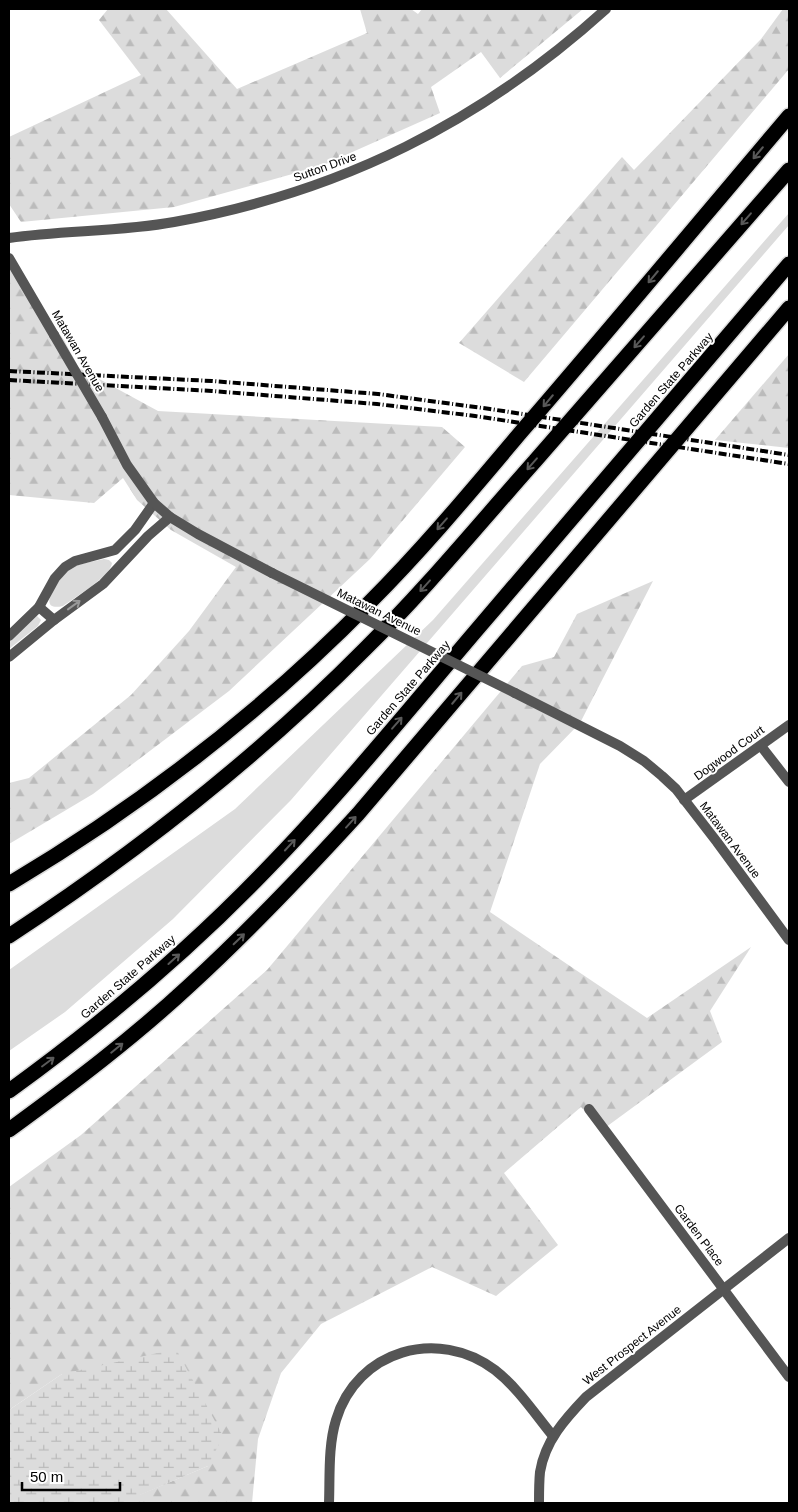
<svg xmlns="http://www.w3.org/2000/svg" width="798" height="1512" font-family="Arial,sans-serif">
<defs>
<pattern id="forest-firs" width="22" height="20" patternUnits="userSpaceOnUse" patternTransform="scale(1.25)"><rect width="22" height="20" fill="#dcdcdc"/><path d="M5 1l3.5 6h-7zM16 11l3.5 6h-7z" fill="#bbb"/></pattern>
<pattern id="wetland-marsh" width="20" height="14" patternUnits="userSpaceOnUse" patternTransform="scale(1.25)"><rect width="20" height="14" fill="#dcdcdc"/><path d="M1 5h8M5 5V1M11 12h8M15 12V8" fill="none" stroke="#bbb"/></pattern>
</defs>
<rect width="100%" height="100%" fill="#fff"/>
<!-- green -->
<g fill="#dcdcdc">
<polygon points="789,213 789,225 291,800 173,919 65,1012 9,1051 9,970 235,809 433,620"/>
<path d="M104 559 109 560 112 563C111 576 74 598 63 606 33 613 61 575 70 569 76 564 96 561 104 559Z"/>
<polygon points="37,616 41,620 38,626 9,649 9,640"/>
</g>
<!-- forest -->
<g fill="url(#forest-firs)">
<polygon points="108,9 166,9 237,89 367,33 360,9 411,9 418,14 422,9 583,9 500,78 481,52 431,87 440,113 321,166 174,207 21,222 9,204 9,137 141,75 99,20"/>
<polygon points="783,9 789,9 789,69 524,382 459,343 622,157 634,170 761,39"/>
<polygon points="9,265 64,340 79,368 158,411 442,427 465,447 370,559 229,691 93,794 9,844 9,783 29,778 131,695 189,631 236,567 171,530 137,500 123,478 94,503 9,495"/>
<polygon points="789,354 789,448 715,440"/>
<polygon points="653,581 580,723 540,764 490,912 647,1018 751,947 710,1011 722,1042 602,1130 581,1107 504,1173 558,1245 496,1296 432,1267 321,1324 281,1373 258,1439 252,1503 140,1503 139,1495 208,1466 62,1374 9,1410 9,1187 81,1135 267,970 522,666 554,657 577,614"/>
</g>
<!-- wetland -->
<polygon fill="url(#wetland-marsh)" points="176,1349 223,1436 208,1466 140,1495 140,1503 9,1503 9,1410 62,1374"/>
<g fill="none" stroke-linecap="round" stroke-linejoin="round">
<defs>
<g id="motorway">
<path d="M9 884C140 806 263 711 370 602 424 548 472 490 521 432 611 328 700 221 789 116"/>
<path d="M9 936C137 852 257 758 365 649 425 590 479 524 535 461 620 364 705 267 789 170"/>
<path d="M9 1091C100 1025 187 952 265 871 341 793 410 708 480 626 583 505 686 385 789 264"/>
<path d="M9 1130C72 1084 133 1038 190 985 249 931 304 873 358 814L789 308"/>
</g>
</defs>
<!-- motorway casing -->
<use href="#motorway" stroke="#dbdbdb" stroke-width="18"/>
<!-- minor -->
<g stroke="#555" stroke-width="10">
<path d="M9 238C64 230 120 232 174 222 341 192 481 122 606 9"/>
<polyline points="39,607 54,620"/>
<polyline points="9,636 39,607 55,578 65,567 75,561 115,550 135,530 154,503"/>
<polyline points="9,657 54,620 103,584 148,536 170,517"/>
<polyline points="761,746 789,782"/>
<polyline points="684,800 789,725"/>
<polyline points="589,1109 789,1377"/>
<path d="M329 1503C330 1476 328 1446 336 1420 357 1350 438 1327 495 1370 518 1388 535 1414 553 1436"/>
<path d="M539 1503C539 1493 539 1482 540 1472 545 1441 565 1419 586 1397L789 1238"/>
</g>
<!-- tertiary -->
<g stroke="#555" stroke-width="10">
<polyline points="9,258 54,335"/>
<polyline points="102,417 127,465 154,503 170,517 198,534 272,573"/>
<polyline points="515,693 620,746 644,761 662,776 676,789 717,842 789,940"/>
</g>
<!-- motorway -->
<use href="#motorway" stroke="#000" stroke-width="15"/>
<!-- rail -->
<g stroke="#000" stroke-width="4" stroke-dasharray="8 2.5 1 2.5" stroke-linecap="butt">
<polyline points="9,371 212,381 378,394 490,409 789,455"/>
<polyline points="9,380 212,391 377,404 475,416 789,464"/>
</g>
<!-- tertiary-bridge -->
<g stroke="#555" stroke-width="10">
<polyline points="54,335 102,417"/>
<polyline points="272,573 515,693"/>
</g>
</g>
<!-- one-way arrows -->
<defs><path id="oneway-shaft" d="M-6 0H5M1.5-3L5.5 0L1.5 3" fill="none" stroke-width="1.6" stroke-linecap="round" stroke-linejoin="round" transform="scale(1.25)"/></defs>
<g stroke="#595959">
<use href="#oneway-shaft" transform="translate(758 153) rotate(130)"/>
<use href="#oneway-shaft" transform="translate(746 219) rotate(131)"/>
<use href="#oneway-shaft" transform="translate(653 277) rotate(130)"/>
<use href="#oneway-shaft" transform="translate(639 342) rotate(131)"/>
<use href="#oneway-shaft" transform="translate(548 401) rotate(130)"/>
<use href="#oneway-shaft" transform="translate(532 464) rotate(131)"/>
<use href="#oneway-shaft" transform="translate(442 524) rotate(131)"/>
<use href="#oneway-shaft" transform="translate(425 586) rotate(132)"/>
<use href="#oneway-shaft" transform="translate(457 698) rotate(-50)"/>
<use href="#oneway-shaft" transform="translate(397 723) rotate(-49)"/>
<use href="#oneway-shaft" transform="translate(351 822) rotate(-48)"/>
<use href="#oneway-shaft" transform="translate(290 845) rotate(-47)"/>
<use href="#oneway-shaft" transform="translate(239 939) rotate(-44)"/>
<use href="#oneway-shaft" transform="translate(174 959) rotate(-42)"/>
<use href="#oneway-shaft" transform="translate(117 1048) rotate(-39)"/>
<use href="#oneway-shaft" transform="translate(48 1062) rotate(-37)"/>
</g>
<use stroke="#999" href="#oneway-shaft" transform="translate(74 605) rotate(-36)"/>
<g text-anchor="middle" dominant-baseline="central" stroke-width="4" stroke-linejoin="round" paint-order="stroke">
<!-- street labels -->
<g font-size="12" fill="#000" stroke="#fff">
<text transform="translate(325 167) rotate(-20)">Sutton Drive</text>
<text transform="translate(78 351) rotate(60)">Matawan Avenue</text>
<text transform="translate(671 380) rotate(-49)">Garden State Parkway</text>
<text transform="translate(379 612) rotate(26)">Matawan Avenue</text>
<text transform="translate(408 688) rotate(-49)">Garden State Parkway</text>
<text transform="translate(729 753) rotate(-36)">Dogwood Court</text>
<text transform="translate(730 840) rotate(53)">Matawan Avenue</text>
<text transform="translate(128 977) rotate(-41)">Garden State Parkway</text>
<text transform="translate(699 1235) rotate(53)">Garden Place</text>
<text transform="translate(632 1345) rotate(-38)">West Prospect Avenue</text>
</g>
</g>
<!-- border -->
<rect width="798" height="1512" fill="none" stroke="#000000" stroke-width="20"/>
<!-- scale -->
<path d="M22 1482v8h98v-8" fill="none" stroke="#000000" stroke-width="2.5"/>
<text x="30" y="1482" font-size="15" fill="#000000" stroke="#ffffff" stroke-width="4" paint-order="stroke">50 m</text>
</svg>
